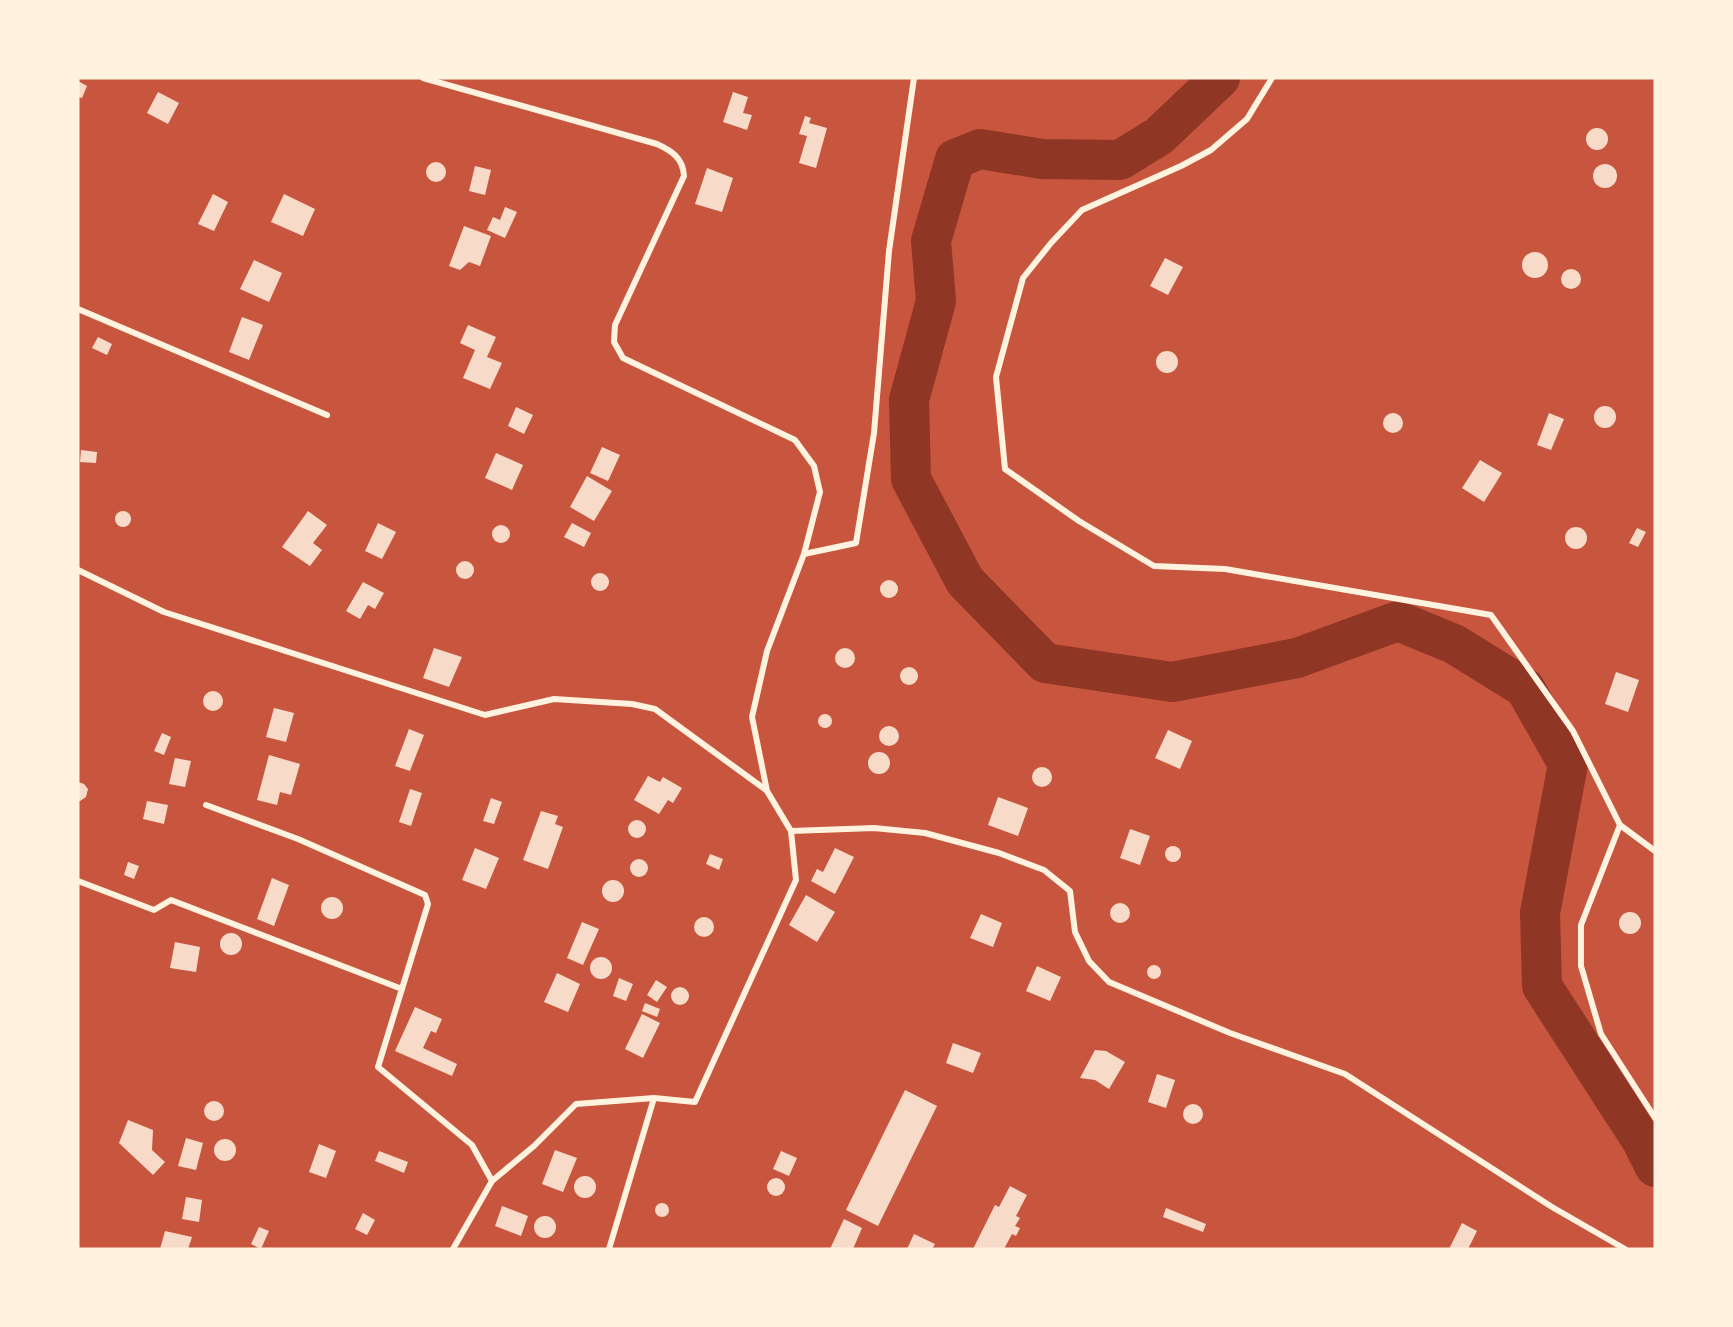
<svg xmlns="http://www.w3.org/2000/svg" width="1733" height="1327" font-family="'Roboto Condensed',sans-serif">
<rect width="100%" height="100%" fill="#c8553d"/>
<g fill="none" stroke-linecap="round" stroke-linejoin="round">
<!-- river -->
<polyline stroke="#8f3625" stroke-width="40" points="1220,78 1159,136 1120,160 1042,159 980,149 955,159 931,241 936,301 909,400 911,479 965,581 1045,663 1172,682 1297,658 1398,621 1454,644 1525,688 1568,764 1540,913 1542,986 1642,1141 1655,1167"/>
</g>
<!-- building -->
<g fill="#f7dbc8">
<polygon points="78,81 87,86 82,98 78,97"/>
<polygon points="158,92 179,103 168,124 147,113"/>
<polygon points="733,92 748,97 743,113 752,115 747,130 723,122"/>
<polygon points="805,116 811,118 809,123 827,128 816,168 799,163 807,136 799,134"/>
<circle cx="1597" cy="139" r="11"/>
<circle cx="436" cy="172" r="10"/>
<circle cx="1605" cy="176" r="12"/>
<polygon points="475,166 491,170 485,195 469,191"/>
<polygon points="707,168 733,178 722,212 695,204"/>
<polygon points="213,194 228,202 214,231 198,224"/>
<polygon points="284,194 315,209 303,236 271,222"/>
<polygon points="505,207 517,212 505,238 487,230 493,217 500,220"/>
<polygon points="464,226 491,236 480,266 469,262 460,270 449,266"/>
<circle cx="1535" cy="265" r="13"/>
<polygon points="1165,258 1183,267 1168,295 1150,286"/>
<polygon points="254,260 282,273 269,302 240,289"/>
<circle cx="1571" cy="279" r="10"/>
<polygon points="242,317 263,325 249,360 229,352"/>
<polygon points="468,325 496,337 487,357 502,363 490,389 463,378 475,350 460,343"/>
<polygon points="98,337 112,344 107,355 92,348"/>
<circle cx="1167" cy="362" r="11"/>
<circle cx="1605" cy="417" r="11"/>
<polygon points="516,407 533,415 524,434 508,426"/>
<polygon points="1549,413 1564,419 1551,450 1537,445"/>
<circle cx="1393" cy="423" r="10"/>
<polygon points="602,447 620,455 608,481 590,473"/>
<polygon points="81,450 97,452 96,463 80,462"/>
<polygon points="496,453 523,465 512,490 485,478"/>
<polygon points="1480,460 1502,473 1484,502 1462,488"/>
<polygon points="587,476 612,491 594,521 570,507"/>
<circle cx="123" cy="519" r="8"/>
<polygon points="308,511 327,525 313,543 322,550 310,566 282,547"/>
<polygon points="378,523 396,532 382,559 365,551"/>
<polygon points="572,523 591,533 584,547 564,537"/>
<circle cx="501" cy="534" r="9"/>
<circle cx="1576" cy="538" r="11"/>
<polygon points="1637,528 1646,532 1638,547 1629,543"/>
<circle cx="465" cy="570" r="9"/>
<circle cx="600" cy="582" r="9"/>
<circle cx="889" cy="589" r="9"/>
<polygon points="363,582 384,593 375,609 368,605 360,619 346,611"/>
<polygon points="434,648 462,657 449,687 423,678"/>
<circle cx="845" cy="658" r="10"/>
<circle cx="909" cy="676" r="9"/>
<polygon points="1616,672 1639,680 1628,712 1605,704"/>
<circle cx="213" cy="701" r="10"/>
<polygon points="274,708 294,713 286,742 266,737"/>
<circle cx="825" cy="721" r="7"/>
<circle cx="889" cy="736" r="10"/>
<polygon points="409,729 424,735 410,771 395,766"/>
<polygon points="1168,730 1192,741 1180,769 1155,758"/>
<polygon points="162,733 171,737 164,755 154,751"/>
<circle cx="879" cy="763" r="11"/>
<polygon points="269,755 300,764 291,795 280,792 277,805 257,800"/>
<polygon points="175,758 191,761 185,787 169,784"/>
<circle cx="1042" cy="777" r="10"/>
<polygon points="648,776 660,782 663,777 682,788 673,803 668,800 659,814 634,800"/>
<polygon points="78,782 84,784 88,789 86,797 80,801 78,801"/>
<polygon points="410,789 422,793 411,826 399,822"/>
<polygon points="998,797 1028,808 1018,836 988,825"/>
<polygon points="491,798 502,802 494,824 483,821"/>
<polygon points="147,801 168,805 164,824 143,819"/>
<polygon points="541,811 558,816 555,824 563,827 548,869 523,860"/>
<circle cx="637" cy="829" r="9"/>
<polygon points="1130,829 1150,836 1140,865 1120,858"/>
<circle cx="1173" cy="854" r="8"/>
<polygon points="475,848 499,858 486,889 462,880"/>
<polygon points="835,848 854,857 835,894 811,881 817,869 823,872"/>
<polygon points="710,854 723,859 719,870 706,864"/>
<circle cx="639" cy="868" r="9"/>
<polygon points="128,862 139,866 134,879 124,875"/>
<polygon points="272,878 289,885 274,926 257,919"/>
<circle cx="613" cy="891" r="11"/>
<polygon points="806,895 835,912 817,942 789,925"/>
<circle cx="332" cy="908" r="11"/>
<circle cx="1120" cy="913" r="10"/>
<circle cx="1630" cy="923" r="11"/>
<polygon points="981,914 1002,923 993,947 970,938"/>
<circle cx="704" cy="927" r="10"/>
<polygon points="582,922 599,929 583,965 567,958"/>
<circle cx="231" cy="944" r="11"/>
<polygon points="175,942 200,947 196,972 170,968"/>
<circle cx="601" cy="968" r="11"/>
<circle cx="1154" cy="972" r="7"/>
<polygon points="1037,966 1061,977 1050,1001 1026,991"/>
<polygon points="557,973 580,984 568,1012 544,1002"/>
<polygon points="619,978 633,984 626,1001 613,996"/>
<polygon points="656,980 667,987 657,1002 647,995"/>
<circle cx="680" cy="996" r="9"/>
<polygon points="645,1003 660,1009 657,1017 642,1011"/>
<polygon points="415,1007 442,1019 436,1033 431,1031 423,1048 457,1064 452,1076 395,1051"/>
<polygon points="642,1014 660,1023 643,1058 625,1049"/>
<polygon points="953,1043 981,1053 973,1073 946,1063"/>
<polygon points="1095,1050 1106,1051 1125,1062 1109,1089 1095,1080 1080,1078"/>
<polygon points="1157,1074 1175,1080 1166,1108 1148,1102"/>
<polygon points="905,1090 937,1106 878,1226 846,1210"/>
<circle cx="214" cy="1111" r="10"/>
<circle cx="1193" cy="1114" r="10"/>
<polygon points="128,1120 153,1130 152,1150 165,1162 153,1175 119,1143"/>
<polygon points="186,1138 203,1143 196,1170 178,1166"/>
<circle cx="225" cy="1150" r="11"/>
<polygon points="319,1144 336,1151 326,1178 309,1172"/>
<polygon points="555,1150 577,1158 563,1192 542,1184"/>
<polygon points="379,1151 408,1162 404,1173 375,1161"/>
<polygon points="781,1151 797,1158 789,1176 773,1169"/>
<circle cx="585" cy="1187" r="11"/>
<circle cx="776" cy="1187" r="9"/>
<polygon points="1010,1186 1027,1195 1016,1216 1020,1218 1015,1226 1020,1228 1016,1236 1012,1234 1004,1249 973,1249 995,1205 999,1207"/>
<polygon points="186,1197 202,1200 199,1222 182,1219"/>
<circle cx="662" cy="1210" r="7"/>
<polygon points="502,1206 528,1216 521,1236 495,1226"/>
<polygon points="1166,1208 1206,1224 1203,1232 1163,1217"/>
<polygon points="363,1213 375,1220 367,1235 355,1229"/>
<circle cx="545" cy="1227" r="11"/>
<polygon points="844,1219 862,1228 853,1249 830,1249"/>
<polygon points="1462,1223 1477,1231 1468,1249 1449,1249"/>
<polygon points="259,1227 269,1231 261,1249 251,1244"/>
<polygon points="165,1231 192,1237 188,1249 160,1249"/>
<polygon points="914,1234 935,1244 932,1249 907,1249"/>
</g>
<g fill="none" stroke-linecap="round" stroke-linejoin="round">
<!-- minor -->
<g stroke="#fff3e0" stroke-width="6">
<path d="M423 78 657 144C672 151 683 158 684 176L615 325 614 342 623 358 795 440 814 466 820 492 804 554 767 651 752 717 767 791 791 831"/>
<polyline points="1272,78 1247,119 1211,150 1181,166 1082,210 1051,243 1023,278 996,377 1005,469 1079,521 1154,566 1225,569 1491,615 1573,731 1620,825 1655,851"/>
<polyline points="78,309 327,415"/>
<polyline points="804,554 856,543 874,433 889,251 914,78"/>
<polyline points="78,570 164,612 485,715 554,699 632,704 655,709 766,790"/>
<polyline points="206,805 298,839 425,895 428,904 378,1067 472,1145 492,1181"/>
<polyline points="1620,825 1581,925 1581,966 1601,1034 1655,1118"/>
<polyline points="78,881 154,910 171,900 402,989"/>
<polyline points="453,1249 492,1181 534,1146 576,1104 654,1098 695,1102 796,880 791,831 874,828 925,833 999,853 1044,870 1070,891 1075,932 1089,961 1109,982 1230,1033 1345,1074 1552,1207 1625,1249"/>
<polyline points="609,1249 654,1098"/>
</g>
</g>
<!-- border -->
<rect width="1733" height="1327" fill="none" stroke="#fff3e0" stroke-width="159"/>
</svg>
